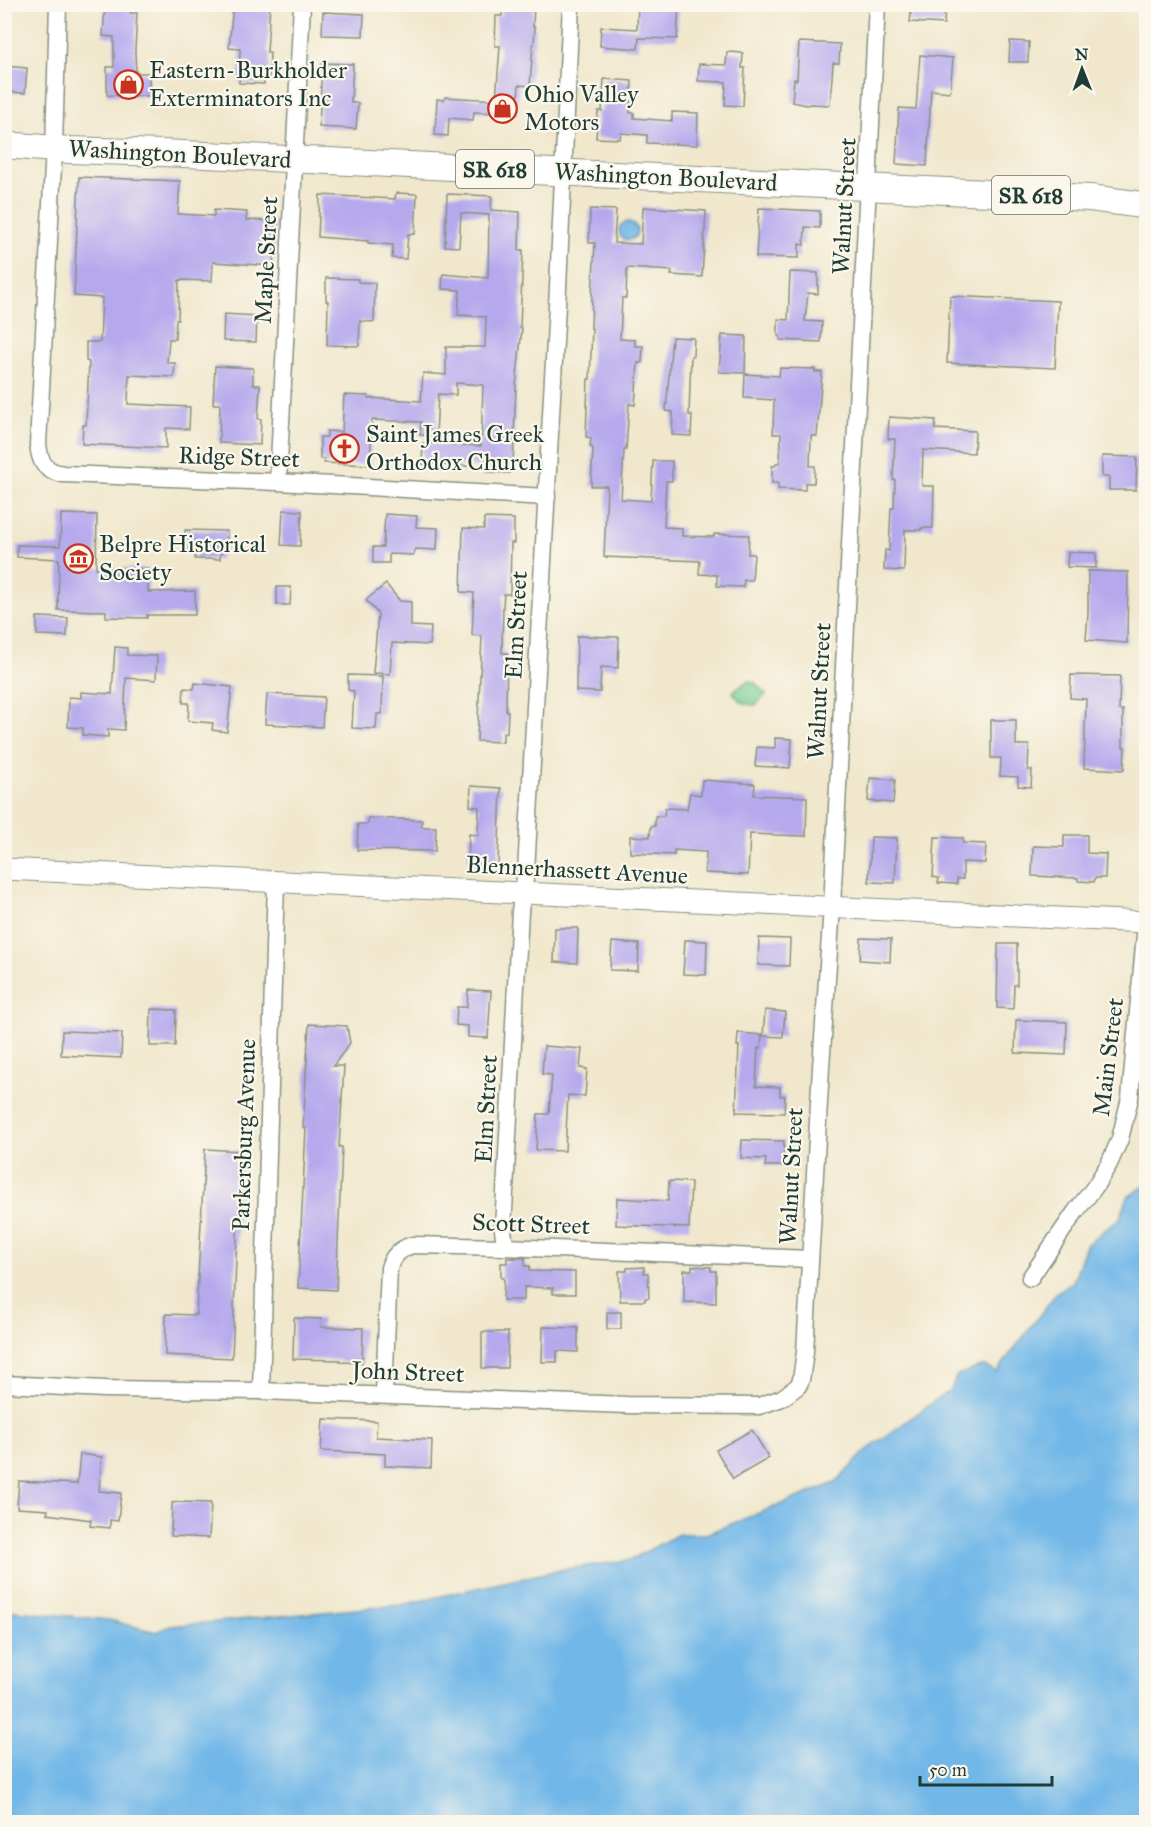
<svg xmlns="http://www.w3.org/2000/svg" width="1151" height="1827" font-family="'IM FELL Great Primer',serif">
<rect width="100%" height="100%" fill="#fbf7ec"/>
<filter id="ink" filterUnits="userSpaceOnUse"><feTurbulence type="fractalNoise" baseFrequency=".0167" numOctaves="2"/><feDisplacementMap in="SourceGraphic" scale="12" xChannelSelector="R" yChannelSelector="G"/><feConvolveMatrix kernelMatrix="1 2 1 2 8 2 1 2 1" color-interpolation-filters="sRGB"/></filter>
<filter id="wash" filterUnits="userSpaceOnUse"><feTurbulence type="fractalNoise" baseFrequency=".008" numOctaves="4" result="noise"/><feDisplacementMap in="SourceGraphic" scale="24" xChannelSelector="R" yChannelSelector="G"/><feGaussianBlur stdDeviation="1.35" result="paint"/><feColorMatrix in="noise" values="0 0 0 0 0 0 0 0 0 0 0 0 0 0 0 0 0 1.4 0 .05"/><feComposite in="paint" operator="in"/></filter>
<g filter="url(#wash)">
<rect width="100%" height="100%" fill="#f0e7cc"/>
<!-- green -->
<path fill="#77ce93" stroke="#4b8664" stroke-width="1.5" d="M747 681 754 682 766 694 756 705C744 705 740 703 733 692Z"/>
<!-- water -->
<g fill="#71b7e8" stroke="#487a8e" stroke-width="1.5">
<circle cx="628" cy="231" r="9"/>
<polygon points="1146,1185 1146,1822 5,1822 5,1610 109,1620 156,1632 170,1626 401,1605 559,1570 630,1560 679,1534 706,1534 835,1483 867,1450 951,1389 957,1375 984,1366 997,1372 1057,1292 1073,1282 1086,1245 1120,1218 1128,1197"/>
</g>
<g id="blocks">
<!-- building -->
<g fill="#b5a8ed">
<polygon points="105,4 130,4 130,13 137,13 135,51 136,73 149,73 149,96 107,95 107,67 114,67 114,37 103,36"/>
<polygon points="233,4 270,4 267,52 270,52 269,77 264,77 264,84 239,83 240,49 229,48"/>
<polygon points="502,4 534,4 533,27 535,27 534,44 533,44 530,86 519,85 517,114 474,112 473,120 449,118 448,136 435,135 437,99 444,100 445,97 496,100 500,46 495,46 496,16 502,16"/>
<polygon points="638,4 679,4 677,39 639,38 638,49 600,46 601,27 637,29"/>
<polygon points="912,4 945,4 944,24 910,22"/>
<polygon points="323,12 364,14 363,36 322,35"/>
<polygon points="1010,41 1029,42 1028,62 1009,62"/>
<polygon points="799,42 840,44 839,63 833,63 830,105 810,104 807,105 792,102 794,79 797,80"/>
<polygon points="727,52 743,53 742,68 745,68 743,106 725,105 726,82 698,81 699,64 726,65"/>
<polygon points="920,55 953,58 950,92 931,90 927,166 896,164 899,108 916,109"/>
<polygon points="322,63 353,64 351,103 358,103 356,129 319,127"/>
<polygon points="4,66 27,68 25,93 4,92"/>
<polygon points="604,79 632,81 630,113 634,113 634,118 672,121 672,112 698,113 697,145 647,143 647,135 621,133 620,139 596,138 598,111 602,111"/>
<polygon points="79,177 180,181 178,214 214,216 214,210 247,212 246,220 276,221 273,266 213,262 212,281 179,280 178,320 176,320 175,339 169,339 167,363 175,363 174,377 129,375 128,404 190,407 189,429 166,428 166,448 82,444 83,425 86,425 89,362 86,361 86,342 100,342 102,298 74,296"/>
<polygon points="396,193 417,194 415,234 408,234 406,259 392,258 393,245 368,243 368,241 318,237 320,195 395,199"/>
<polygon points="447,194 492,196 491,210 520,212 519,250 523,250 520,328 522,328 516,386 513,465 510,465 510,473 487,472 487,467 422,464 423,443 481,446 483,385 456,383 456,395 438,394 436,436 420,435 421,422 372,420 370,465 324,463 324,459 320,459 320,437 327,437 327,431 342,432 344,395 368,396 368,398 421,401 423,373 446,375 446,347 485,347 486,317 458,315 460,290 442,289 443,274 488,278 489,215 461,213 459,247 445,246"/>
<polygon points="643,207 706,211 702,277 671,275 672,271 627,268 626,298 622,298 620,339 635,340 635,346 643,346 642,363 638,363 635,405 629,404 626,450 624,450 621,499 651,501 653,461 672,461 672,481 666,481 664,527 682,528 682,536 714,537 714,534 749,535 748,554 754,554 752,580 744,580 743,587 717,586 717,575 699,574 700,561 604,557 607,486 591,486 593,448 590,447 591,438 586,437 588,379 590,379 592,328 591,328 592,296 595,243 589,243 590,209 616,210 614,243 641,244"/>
<polygon points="759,208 820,211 820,228 805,227 804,245 799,244 799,258 756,257"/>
<polygon points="790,272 818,273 818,294 808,293 805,321 822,322 821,342 780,340 780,336 778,336 778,319 788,320"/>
<polygon points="326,278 358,279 358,282 375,283 374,322 360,321 359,346 327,345 328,301 326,301"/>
<polygon points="950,296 1058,301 1055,368 947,363"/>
<polygon points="224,314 257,316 256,342 223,341"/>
<polygon points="722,335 746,336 745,373 719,372"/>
<polygon points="672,337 694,338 693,356 691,356 689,415 692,415 691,436 672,435 673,412 666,411"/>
<polygon points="215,366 253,368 253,385 260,385 258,419 261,419 260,445 219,443 220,404 213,404"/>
<polygon points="780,368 815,369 815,372 822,372 817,436 811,436 810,466 815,466 814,483 805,483 805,490 778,489 778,483 772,483 772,466 775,466 776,463 780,463 781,434 773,434 774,400 744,398 745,374 779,376"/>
<polygon points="889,417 936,420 935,429 975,431 974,453 923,450 922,486 934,486 933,528 921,528 921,530 905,530 904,571 884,570 885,550 889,551 891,508 894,508 895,480 893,480 895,439 888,439"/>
<polygon points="1102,456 1137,457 1136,490 1109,490 1109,477 1102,477"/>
<polygon points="283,510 302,511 300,546 281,545"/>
<polygon points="61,514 97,515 96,568 148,569 148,592 195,591 195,615 147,615 147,618 106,617 106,611 58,610 59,559 17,557 17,545 60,546"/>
<polygon points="385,514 417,516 416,527 438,528 437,550 415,549 414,555 389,554 389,563 373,563 373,547 383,547"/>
<polygon points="484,518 514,519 514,543 511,543 510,594 504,594 503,605 502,653 507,653 506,711 508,711 507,733 503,732 503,742 477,741 482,636 472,635 474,593 461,592 463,528 484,529"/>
<polygon points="185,530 227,531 226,551 221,551 220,559 195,559 195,550 185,550"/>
<polygon points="1068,552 1096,553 1096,568 1067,567"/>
<polygon points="1088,571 1128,572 1127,643 1086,640 1088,612"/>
<polygon points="386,584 400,601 411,602 411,626 431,627 430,645 392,643 390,674 373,673 378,614 366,600"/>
<polygon points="277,587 291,587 290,605 277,605"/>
<polygon points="37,617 68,618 67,636 37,635"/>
<polygon points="577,636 619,637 618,668 601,667 600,692 576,691"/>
<polygon points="115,647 127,648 127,655 157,656 156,680 126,678 124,730 108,729 108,737 83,735 83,728 68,727 69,697 81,698 81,692 112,694"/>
<polygon points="348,675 383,676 382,714 377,714 376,729 352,728 354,691 348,690"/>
<polygon points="1071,675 1120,676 1119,710 1123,710 1123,747 1125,747 1124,770 1084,768 1086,699 1070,698"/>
<polygon points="195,683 232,687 227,732 212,730 213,723 188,721 189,703 183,703 184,688 194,689"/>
<polygon points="267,694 324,697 322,727 265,724"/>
<polygon points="991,720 1016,720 1016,745 1029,745 1028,770 1032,770 1031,787 1018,786 1018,777 1000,776 1001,758 991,758"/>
<polygon points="775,738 792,739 790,768 755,766 757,747 775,748"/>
<polygon points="870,778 895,780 893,803 868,801"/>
<polygon points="702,780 755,784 754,795 807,797 806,836 750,834 748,875 705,873 706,852 674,850 674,855 630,853 630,836 650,837 651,826 655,826 655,816 664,816 665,808 687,809 690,793 701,795"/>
<polygon points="471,786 501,788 498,866 477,865 478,862 468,861 469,834 478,835 479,807 470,806"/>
<polygon points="368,818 422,820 422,827 436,827 435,851 357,850 358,824 368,824"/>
<polygon points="1064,835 1087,835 1087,853 1106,854 1105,878 1095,878 1094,882 1078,881 1078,878 1032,876 1033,846 1064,847"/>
<polygon points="871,837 897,838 895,883 869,882"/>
<polygon points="935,837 963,838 963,843 986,844 985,863 963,862 963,879 957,879 957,884 938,883 939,878 933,877"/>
<polygon points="555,928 578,928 577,963 554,962"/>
<polygon points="759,938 790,939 789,966 758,965"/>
<polygon points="861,938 891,939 890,962 860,960"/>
<polygon points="685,940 707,941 706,975 683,974"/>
<polygon points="612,942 639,944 638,971 610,970"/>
<polygon points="998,944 1017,944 1017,985 1014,985 1013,1009 997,1008"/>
<polygon points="468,990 491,991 488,1038 468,1037 468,1026 456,1025 457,1007 467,1007"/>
<polygon points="151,1009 176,1010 175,1046 150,1046"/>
<polygon points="765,1010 785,1012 783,1037 763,1036"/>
<polygon points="1016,1020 1067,1022 1066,1055 1015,1053"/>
<polygon points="309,1024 347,1026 350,1043 333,1066 344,1066 339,1147 342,1147 336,1290 298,1288 306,1128 303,1128"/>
<polygon points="62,1031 122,1033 121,1058 61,1055"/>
<polygon points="738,1033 762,1035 761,1048 758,1048 756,1086 780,1087 780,1096 785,1096 784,1113 736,1112 739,1046 737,1046"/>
<polygon points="544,1046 582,1049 580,1068 587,1069 585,1096 568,1095 565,1151 536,1150 538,1114 549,1114 552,1075 542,1074"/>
<polygon points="742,1140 784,1141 783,1166 765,1166 766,1159 741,1158"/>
<polygon points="205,1149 242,1151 239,1213 238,1213 232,1358 165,1355 166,1314 196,1315"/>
<polygon points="669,1181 691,1182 689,1228 616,1225 617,1198 668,1201"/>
<polygon points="507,1258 525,1258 525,1266 530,1266 529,1271 575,1272 575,1294 553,1294 553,1288 524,1287 524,1300 503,1300 504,1278 501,1278 501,1263 507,1263"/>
<polygon points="692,1266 711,1267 711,1271 716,1271 716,1303 684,1302 684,1270 692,1270"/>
<polygon points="644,1267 644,1273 648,1273 649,1298 645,1298 645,1301 620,1301 619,1271 627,1271 627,1268"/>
<rect x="607" y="1312" width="14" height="17"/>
<polygon points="294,1318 322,1319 321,1327 363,1328 362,1363 340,1362 340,1360 293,1359"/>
<polygon points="543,1327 578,1328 578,1352 557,1351 557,1362 542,1362"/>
<polygon points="482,1332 508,1332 507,1368 482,1368"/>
<polygon points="323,1419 377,1421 376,1437 432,1440 431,1468 385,1466 385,1454 321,1451"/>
<polygon points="752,1430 769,1458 733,1479 716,1450"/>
<polygon points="80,1454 102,1457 99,1491 121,1493 118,1521 110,1520 110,1528 90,1526 91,1520 47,1514 48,1510 17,1508 19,1481 77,1484"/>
<polygon points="180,1502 211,1503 209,1538 171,1536 172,1503"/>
</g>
</g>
</g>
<g filter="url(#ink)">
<use href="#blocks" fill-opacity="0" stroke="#889280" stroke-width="1.5"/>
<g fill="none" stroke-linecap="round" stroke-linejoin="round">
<defs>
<g id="minor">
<path d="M58 4 54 148 38 444C40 462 44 471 63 474L278 482 547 497"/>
<polyline points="278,482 302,4"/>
<polyline points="505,1247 503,1229 520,911 526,872 529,817 558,287 571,4"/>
<polyline points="1030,1278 1076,1211 1094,1188 1109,1164 1120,1139 1130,1098 1146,924"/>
<polyline points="4,1384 105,1389 261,1391 627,1405 759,1406 782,1398 798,1386 801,1380 805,1352 821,1067 832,907 877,4"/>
<polyline points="261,1391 276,881"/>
<path d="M384 1395 389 1268C392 1256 400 1249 412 1245L505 1247 810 1259"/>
</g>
<polyline id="tertiary" points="4,869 1146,922"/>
<polyline id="primary" points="4,145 69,150 163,153 1090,198 1135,204 1146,207"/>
</defs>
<!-- minor casing -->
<use href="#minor" stroke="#889280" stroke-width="19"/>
<!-- tertiary casing -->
<use href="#tertiary" stroke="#889280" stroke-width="23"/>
<!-- primary casing -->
<use href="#primary" stroke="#889280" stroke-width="28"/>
<!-- minor -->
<use href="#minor" stroke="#fff" stroke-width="16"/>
<!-- tertiary -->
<use href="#tertiary" stroke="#fff" stroke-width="21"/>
<!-- primary -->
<use href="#primary" stroke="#fff" stroke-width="26"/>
</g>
</g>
<!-- icons -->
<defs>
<symbol id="shop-ring" viewBox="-11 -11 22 22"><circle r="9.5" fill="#fbf7ec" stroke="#c8321e" stroke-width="1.5"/><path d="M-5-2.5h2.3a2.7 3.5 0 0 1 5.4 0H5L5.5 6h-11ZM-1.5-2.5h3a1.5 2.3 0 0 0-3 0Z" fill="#c8321e"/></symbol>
<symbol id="church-ring" viewBox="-11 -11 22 22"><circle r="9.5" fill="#fbf7ec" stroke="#c8321e" stroke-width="1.5"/><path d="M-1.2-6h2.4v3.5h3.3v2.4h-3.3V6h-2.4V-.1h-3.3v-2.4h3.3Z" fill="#c8321e"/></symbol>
<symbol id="museum-ring" viewBox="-11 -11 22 22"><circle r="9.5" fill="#fbf7ec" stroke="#c8321e" stroke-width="1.5"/><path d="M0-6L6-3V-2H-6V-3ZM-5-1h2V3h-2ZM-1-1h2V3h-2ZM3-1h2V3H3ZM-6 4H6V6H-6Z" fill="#c8321e"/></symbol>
</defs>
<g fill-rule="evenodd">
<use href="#shop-ring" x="112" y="68" width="33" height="33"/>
<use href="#shop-ring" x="486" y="92" width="33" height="33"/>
<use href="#church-ring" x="328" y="432" width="33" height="33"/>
<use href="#museum-ring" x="62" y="542" width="33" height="33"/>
</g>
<g text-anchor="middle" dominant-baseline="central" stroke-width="4.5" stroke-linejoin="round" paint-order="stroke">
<!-- shield labels -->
<g fill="#fbf7ec" stroke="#61756b" stroke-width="1.5">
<rect x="456" y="150" width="78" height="38" rx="4.5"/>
<rect x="992" y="176" width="78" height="38" rx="4.5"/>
</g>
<g font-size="22" font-weight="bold" fill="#1f3d34">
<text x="495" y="169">SR 618</text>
<text x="1031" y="195">SR 618</text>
</g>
<!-- poi labels -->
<g font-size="24" fill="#1f3d34" stroke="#fbf7ec" text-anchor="start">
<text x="149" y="70">Eastern-Burkholder<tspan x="149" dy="28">Exterminators Inc</tspan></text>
<text x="524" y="94">Ohio Valley<tspan x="524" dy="28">Motors</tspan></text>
<text x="366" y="434">Saint James Greek<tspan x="366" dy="28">Orthodox Church</tspan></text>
<text x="99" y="544">Belpre Historical<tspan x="99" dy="28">Society</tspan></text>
</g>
<!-- street labels -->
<g font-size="24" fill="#1f3d34" stroke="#fbf7ec">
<text transform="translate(180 154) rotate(3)">Washington Boulevard</text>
<text transform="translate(666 177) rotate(3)">Washington Boulevard</text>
<text transform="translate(844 206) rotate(-87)">Walnut Street</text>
<text transform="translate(266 260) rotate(-87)">Maple Street</text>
<text transform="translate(239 457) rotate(2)">Ridge Street</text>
<text transform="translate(516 625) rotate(-87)">Elm Street</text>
<text transform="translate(819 691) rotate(-87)">Walnut Street</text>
<text transform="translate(577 870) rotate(3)">Blennerhassett Avenue</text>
<text transform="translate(1108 1057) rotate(-83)">Main Street</text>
<text transform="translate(486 1109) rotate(-87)">Elm Street</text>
<text transform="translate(244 1135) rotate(-88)">Parkersburg Avenue</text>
<text transform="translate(791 1176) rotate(-87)">Walnut Street</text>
<text transform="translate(531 1224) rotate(2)">Scott Street</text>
<text transform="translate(408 1372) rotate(2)">John Street</text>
</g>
</g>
<!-- margin -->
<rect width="1151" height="1827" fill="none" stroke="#fbf7ec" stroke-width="24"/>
<!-- north arrow -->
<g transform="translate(1082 69) rotate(359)" stroke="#fbf7ec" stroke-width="4.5" paint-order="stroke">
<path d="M0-4.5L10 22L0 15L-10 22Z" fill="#1f3d34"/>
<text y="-9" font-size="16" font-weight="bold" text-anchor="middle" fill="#1f3d34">N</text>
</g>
<!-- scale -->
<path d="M920 1776v9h132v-9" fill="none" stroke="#1f3d34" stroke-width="3"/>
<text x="929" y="1776" font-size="18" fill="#1f3d34" stroke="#fbf7ec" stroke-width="4.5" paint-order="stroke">50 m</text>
</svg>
